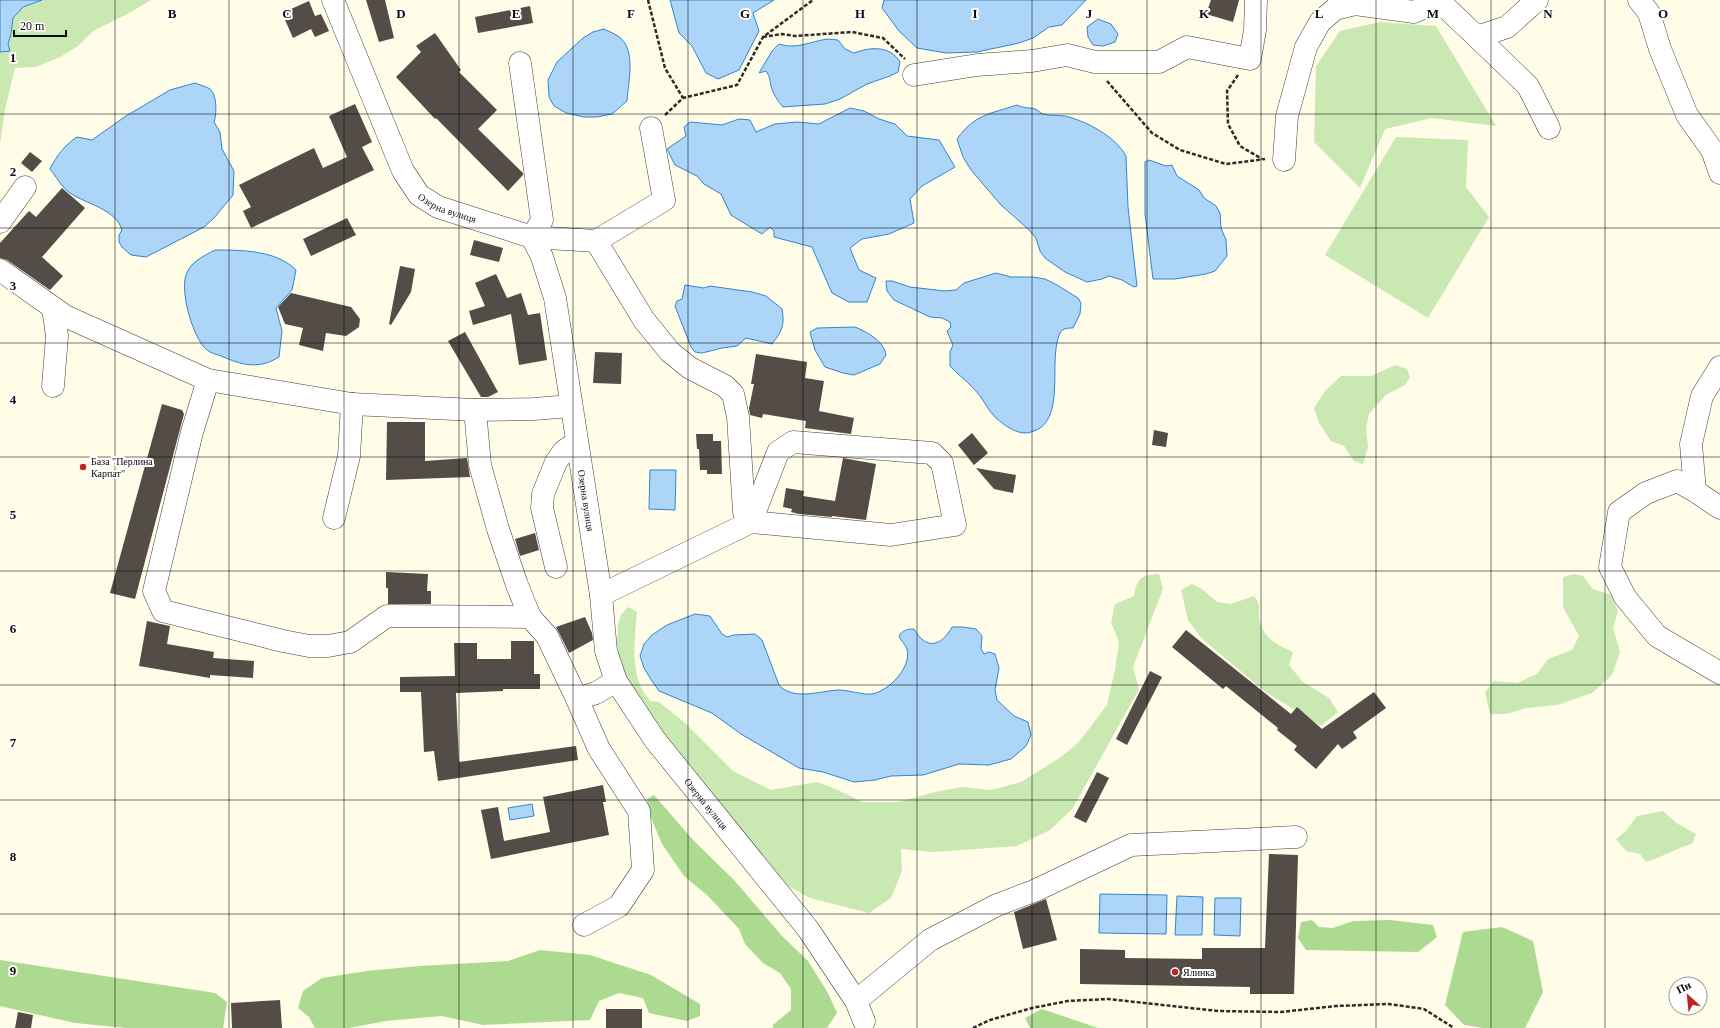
<svg xmlns="http://www.w3.org/2000/svg" width="1720" height="1028" font-family="'Times New Roman',serif">
<rect width="100%" height="100%" fill="#fffce8"/>
<!-- green -->
<g fill="#cae9b2">
<polygon points="0,0 151,0 131,12 93,31 78,46 60,57 36,67 15,68 5,109 0,144"/>
<polygon points="1380,22 1436,26 1496,126 1432,118 1385,129 1360,188 1314,142 1316,66 1340,31"/>
<polygon points="1396,137 1468,140 1466,187 1489,217 1428,318 1325,255"/>
<polygon points="1395,365 1407,369 1410,377 1405,385 1386,395 1369,414 1366,428 1368,447 1363,464 1354,461 1344,446 1331,441 1319,423 1314,408 1325,391 1341,376 1371,376"/>
<path d="M1159 574 1163 589 1133 667 1139 689 1073 808 1050 830 1017 846 933 852 901 849 902 871 891 898 869 913 810 898 788 886 690 775 623 674 617 644 618 625 621 615 628 607 637 612C635 636 631 662 640 685 642 691 647 696 650 701L659 702 684 722 733 771 771 790 817 782 838 790 862 802H899L935 792 962 787 991 790 1021 782 1061 757 1079 742 1107 705 1115 670 1119 642 1111 622 1115 604 1134 596C1137 579 1140 575 1159 574Z"/>
<polygon points="1574,574 1583,576 1593,589 1611,595 1618,611 1613,628 1620,652 1612,675 1592,693 1557,705 1526,708 1507,714 1490,714 1485,692 1494,681 1517,683 1537,674 1548,659 1572,650 1579,636 1563,607 1563,577"/>
<path d="M1192 584 1202 589 1217 602 1231 604 1254 596C1264 609 1256 610 1260 622 1265 640 1278 645 1293 652L1289 665 1303 682 1329 698 1338 712 1321 726 1267 693 1202 639 1188 620 1181 590Z"/>
<path d="M1663 811 1678 824 1696 834 1692 844C1676 848 1662 857 1646 862L1640 854 1626 851 1616 839 1626 831 1637 816Z"/>
</g>
<!-- forest -->
<g fill="#acda91">
<polygon points="654,795 694,841 734,880 781,935 808,961 828,993 837,1013 827,1028 773,1028 773,1025 791,1010 791,989 780,973 763,963 745,944 739,929 708,896 684,876 662,844 649,813 647,799"/>
<polygon points="1312,920 1319,927 1333,928 1353,921 1390,920 1433,925 1437,937 1418,952 1306,950 1298,938 1301,922"/>
<polygon points="1502,927 1533,941 1543,992 1525,1028 1483,1028 1464,1025 1445,1005 1463,932"/>
<polygon points="540,950 590,955 651,975 700,1004 700,1016 687,1021 649,1013 643,998 619,993 599,1001 590,1020 483,1025 442,1016 386,1021 349,1028 315,1028 309,1017 298,1008 303,991 322,978 367,971 419,966 508,961"/>
<polygon points="0,960 215,993 227,1002 223,1028 126,1028 75,1023 0,1006"/>
<polygon points="1042,1009 1098,1028 1030,1028 1025,1018"/>
</g>
<!-- water -->
<g fill="#acd5f7" stroke="#3185cf">
<polygon points="0,0 42,0 23,7 13,18 11,34 8,44 10,51 0,52"/>
<polygon points="670,0 774,0 753,13 759,31 739,70 718,79 706,73 692,46 679,33"/>
<polygon points="884,0 1086,0 1062,25 1049,27 1033,38 1019,43 977,52 946,53 917,48 899,31 882,8"/>
<polygon points="1098,19 1111,24 1118,34 1115,42 1103,46 1093,45 1088,37 1087,27"/>
<path d="M604 29C608 31 613 33 618 36 637 49 628 82 627 101L612 114 597 117H584L566 113 554 106 549 97 548 80 557 62 583 38 593 32Z"/>
<path d="M828 39 838 40 845 49 854 53C870 47 890 45 900 62L898 72 890 76 867 84 840 99 825 104 783 107C778 101 773 94 771 86 770 80 770 77 766 71L759 73 772 51 779 44C796 50 811 41 828 39Z"/>
<path d="M195 83C199 85 206 86 210 89 217 94 217 114 214 122L220 132 222 149 234 171 233 195 214 218 204 227 146 257 131 255 122 247 119 242V235L122 230C116 209 86 204 70 193 62 188 56 176 50 169 57 155 65 145 77 137L92 140 126 116 170 90Z"/>
<path d="M1017 105C1025 109 1029 107 1035 109 1038 110 1040 113 1043 114 1050 116 1057 115 1065 116 1086 121 1115 136 1126 156L1128 207 1137 286 1134 287 1122 280 1109 276 1102 279 1087 282 1065 272 1045 258 1040 251 1036 238 1028 229 1000 204 971 170 963 157 957 139C975 114 990 114 1017 105Z"/>
<polygon points="850,108 864,111 879,119 895,124 907,136 939,140 955,167 922,186 910,199 914,223 889,234 862,239 850,248 859,270 876,278 867,302 849,302 832,293 812,247 774,237 774,231 770,227 762,234 731,215 721,194 704,184 697,176 675,165 667,149 686,136 684,127 690,122 722,125 739,119 750,120 756,132 775,124 797,122 819,124"/>
<polygon points="1149,160 1166,166 1172,165 1177,176 1199,190 1204,198 1216,206 1220,213 1221,228 1226,240 1227,256 1215,271 1206,274 1175,279 1153,279 1145,214 1145,162"/>
<path d="M215 250C241 250 276 250 296 270L292 290 276 308 282 331 279 357C258 370 242 365 221 356 216 354 210 353 207 350 193 339 180 292 186 275 190 262 204 256 215 250Z"/>
<path d="M996 273 1011 277H1032L1045 279 1057 285 1078 298 1081 303 1080 314 1073 328C1068 328 1063 328 1060 333 1047 360 1068 423 1031 432 1019 436 1005 426 996 418 987 410 983 397 974 389 966 380 957 374 950 366V352L953 345 947 331 951 327 950 322 942 318 930 317 894 300 887 291 886 281H892L910 287 945 291 956 290 964 283Z"/>
<path d="M685 285 704 288 710 286 752 292 766 296 782 309C785 325 782 331 772 344L746 338 737 346 722 348 702 353 695 352 691 347 675 306 677 301 682 299Z"/>
<path d="M855 327C867 332 884 341 886 355L880 364 854 375 843 373 825 367 815 350 810 332 817 328Z"/>
<polygon points="650,470 676,470 675,510 649,509"/>
<path d="M695 614 710 616 722 634 727 637 734 635 755 634 762 640 779 685C793 701 820 691 838 690 850 690 861 695 872 694 889 691 912 667 907 649 906 645 901 641 899 636 903 630 907 629 914 629 926 650 941 647 952 627H963L976 629 982 636 981 649 984 654 989 652 995 654 999 668 995 690 997 700 1014 716 1028 722 1031 735 1026 746 1011 759 989 765 959 764 923 775 891 776 875 780 854 782 823 772 799 768 741 734 712 713 659 691 652 681 644 668 640 656 644 644 652 635 667 625Z"/>
<polygon points="532,804 534,816 510,820 508,808"/>
<polygon points="1100,894 1167,895 1166,934 1099,933"/>
<polygon points="1177,896 1203,897 1202,935 1175,935"/>
<polygon points="1215,898 1241,898 1240,936 1214,935"/>
</g>
<!-- building -->
<g fill="#534c47">
<polygon points="366,0 385,0 394,38 379,42"/>
<polygon points="1211,0 1239,0 1233,22 1206,14"/>
<polygon points="309,1 315,16 321,14 329,31 315,37 311,29 293,38 282,13"/>
<polygon points="530,6 533,23 478,33 475,17"/>
<polygon points="435,33 461,70 459,72 497,110 478,129 523,173 523,175 508,191 436,118 435,119 396,77 421,52 416,46"/>
<polygon points="355,104 372,142 362,147 374,170 251,228 243,211 251,207 239,185 314,148 323,168 347,157 329,116"/>
<polygon points="30,152 42,161 32,172 21,163"/>
<polygon points="62,188 85,208 42,257 63,276 50,290 7,260 0,258 0,243 29,211 36,217"/>
<polygon points="347,218 356,235 311,256 303,239"/>
<polygon points="474,240 503,248 499,262 470,255"/>
<polygon points="400,266 415,269 411,292 391,325 389,324"/>
<polygon points="496,274 507,298 521,293 528,315 540,313 547,360 519,365 511,314 473,325 469,311 485,306 475,283"/>
<polygon points="291,293 351,307 360,319 359,327 346,336 326,333 323,351 299,345 303,328 285,324 278,307"/>
<polygon points="465,332 498,392 488,397 481,397 448,341"/>
<polygon points="595,352 622,353 621,384 593,383"/>
<polygon points="756,354 807,362 805,378 824,381 819,411 854,418 851,434 805,428 806,421 763,414 762,418 750,415 749,408 754,384 751,384"/>
<polygon points="162,404 182,410 184,414 135,599 110,593"/>
<polygon points="387,422 425,422 425,461 467,458 470,477 386,480"/>
<polygon points="1154,430 1168,433 1166,447 1152,445"/>
<polygon points="972,433 988,453 974,465 958,445"/>
<polygon points="696,434 713,434 713,441 721,441 722,474 707,474 707,470 700,470 699,449 697,449"/>
<polygon points="843,458 876,464 866,520 832,516 832,517 799,514 791,512 792,509 783,507 786,488 804,491 803,496 835,501"/>
<polygon points="976,468 1016,475 1013,493 994,489"/>
<polygon points="535,533 539,550 520,556 515,539"/>
<polygon points="386,572 428,574 427,591 431,591 431,604 388,604 388,588 386,588"/>
<polygon points="585,617 592,633 593,640 569,653 556,627"/>
<polygon points="147,621 170,626 167,644 214,652 213,658 254,661 253,678 210,675 210,678 139,666"/>
<polygon points="1186,630 1291,714 1297,707 1322,729 1374,692 1386,708 1353,732 1357,738 1342,749 1338,744 1316,769 1294,750 1297,746 1277,730 1278,728 1226,686 1223,689 1172,647"/>
<polygon points="511,641 534,641 534,674 540,674 540,689 503,689 503,691 456,693 459,762 576,746 578,760 438,781 434,751 424,752 421,692 400,692 400,677 455,676 454,643 477,643 477,659 511,659"/>
<polygon points="1150,671 1162,677 1127,745 1116,739"/>
<polygon points="1097,772 1109,778 1086,823 1074,817"/>
<polygon points="603,785 606,802 603,802 609,835 491,859 481,810 498,807 504,841 550,832 543,797"/>
<polygon points="1269,854 1298,855 1294,994 1250,994 1250,987 1080,984 1080,949 1125,950 1125,958 1202,959 1202,948 1265,948"/>
<polygon points="1046,899 1057,940 1023,949 1014,912"/>
<polygon points="280,1000 282,1028 232,1028 231,1003"/>
<rect x="606" y="1009" width="36" height="19"/>
<polygon points="18,1012 33,1015 31,1028 15,1028"/>
</g>
<g fill="none" stroke-linecap="round" stroke-linejoin="round">
<defs>
<g id="minor">
<path id="s1" d="M333 0 403 171 419 195 438 207 532 237 542 257 555 298 601 595 606 651 616 681 655 740 808 929 856 1001 864 1021"/>
<polyline points="1438,0 1477,37"/>
<polyline points="1537,0 1507,27 1477,37 1528,86 1549,128"/>
<polyline points="1639,0 1649,13 1660,49 1687,115 1712,150 1720,173"/>
<polyline points="520,63 542,220 532,237 596,241 664,200 651,128"/>
<polyline points="914,75 977,65 1032,61 1067,55 1095,62 1159,62 1187,47 1250,59 1255,30 1256,0"/>
<polyline points="1284,160 1287,116 1306,47 1320,22 1335,9 1355,4 1414,12 1438,1"/>
<polyline points="0,222 25,187"/>
<polyline points="596,241 644,320 670,352 690,368 725,386 733,394 738,417 744,512 751,522 601,595"/>
<polyline points="0,270 65,316 208,380 352,404 475,410 534,409 571,406"/>
<polyline points="53,308 57,336 53,386"/>
<polyline points="208,380 192,432 154,591 163,611 283,641 309,646 328,646 350,642 387,616 530,617 547,636 577,699 599,749 639,811 643,870 619,906 584,925"/>
<polyline points="475,410 480,465 498,529 517,585 530,617"/>
<polygon points="793,442 932,453 942,463 955,525 891,535 751,522 778,452"/>
<polyline points="1695,491 1691,444 1702,396 1720,367"/>
<polyline points="1720,508 1695,491 1677,481 1646,493 1619,512 1610,567 1625,597 1657,636 1720,673"/>
<polyline points="334,518 349,456 352,404"/>
<polyline points="556,567 542,508 543,494 556,462 564,451 577,442"/>
<polyline points="577,699 596,693 616,681"/>
<polyline points="856,1001 930,940 997,905 1034,891 1131,845 1296,837"/>
</g>
</defs>
<!-- minor casing -->
<use href="#minor" stroke="#3d3d3d" stroke-width="23"/>
<!-- path -->
<g stroke="#2c2c2c" stroke-width="2.5" stroke-dasharray="4 2" stroke-linecap="butt">
<polyline points="648,0 665,68 683,98"/>
<polyline points="763,37 782,34 795,36 852,32 883,38 905,59"/>
<polyline points="1238,75 1227,91 1228,124 1240,146 1262,159"/>
<polyline points="1107,81 1152,133 1180,150 1226,164 1265,159"/>
<polyline points="665,115 683,98 737,85 763,37 813,0"/>
<polyline points="973,1028 990,1020 1032,1008 1068,1001 1108,999 1218,1011 1281,1012 1336,1006 1389,1004 1424,1009 1454,1028"/>
</g>
<!-- minor -->
<use href="#minor" stroke="#fff" stroke-width="22"/>
</g>
<!-- grid -->
<path fill="none" stroke="#0a0a0a" stroke-width="1" stroke-opacity="0.55" d="M115 0V1028M229 0V1028M344 0V1028M459 0V1028M573 0V1028M688 0V1028M803 0V1028M917 0V1028M1032 0V1028M1147 0V1028M1261 0V1028M1376 0V1028M1491 0V1028M1605 0V1028M0 114H1720M0 228H1720M0 343H1720M0 457H1720M0 571H1720M0 685H1720M0 800H1720M0 914H1720"/>
<!-- markers -->
<g fill="#bc2521" stroke="#fff" stroke-width="1.5">
<circle cx="83" cy="467" r="4"/>
<circle cx="1175" cy="972" r="4"/>
</g>
<g text-anchor="middle" dominant-baseline="central" stroke-width="4" stroke-linejoin="round" paint-order="stroke">
<!-- street labels -->
<g font-size="10" fill="#0a0a0a" stroke="#fff">
<text stroke="none"><textPath href="#s1" startOffset="245">Озерна вулиця</textPath></text>
<text stroke="none"><textPath href="#s1" startOffset="605">Озерна вулиця</textPath></text>
<text stroke="none"><textPath href="#s1" startOffset="941">Озерна вулиця</textPath></text>
</g>
<!-- poi labels -->
<g font-size="10" fill="#0a0a0a" stroke="#fff" text-anchor="start">
<text x="91" y="461">База "Перлина<tspan x="91" dy="12">Карпат"</tspan></text>
<text x="1183" y="972">Ялинка</text>
</g>
</g>
<g font-size="13" text-anchor="middle" font-weight="bold" fill="#0a0a0a" stroke="#fff" stroke-width="4" stroke-linejoin="round" paint-order="stroke">
<text x="172" y="18">B</text>
<text x="287" y="18">C</text>
<text x="401" y="18">D</text>
<text x="516" y="18">E</text>
<text x="631" y="18">F</text>
<text x="745" y="18">G</text>
<text x="860" y="18">H</text>
<text x="975" y="18">I</text>
<text x="1089" y="18">J</text>
<text x="1204" y="18">K</text>
<text x="1319" y="18">L</text>
<text x="1433" y="18">M</text>
<text x="1548" y="18">N</text>
<text x="1663" y="18">O</text>
<text x="13" y="62">1</text>
<text x="13" y="176">2</text>
<text x="13" y="290">3</text>
<text x="13" y="404">4</text>
<text x="13" y="519">5</text>
<text x="13" y="633">6</text>
<text x="13" y="747">7</text>
<text x="13" y="861">8</text>
<text x="13" y="975">9</text>
</g>
<!-- north arrow -->
<g transform="translate(1688 996) rotate(333)"><circle r="19" fill="#ffffff" stroke="#9d9d9d"/>
<path d="M0-3L7 15L0 10L-7 15Z" fill="#bc2521"/>
<text y="-6" font-size="11" font-weight="bold" text-anchor="middle" fill="#0a0a0a">Пн</text>
</g>
<!-- scale -->
<path d="M14 30v6h52v-6" fill="none" stroke="#0a0a0a" stroke-width="2"/>
<text x="20" y="30" font-size="12" fill="#0a0a0a" stroke="#ffffff" stroke-width="3" paint-order="stroke">20 m</text>
</svg>
